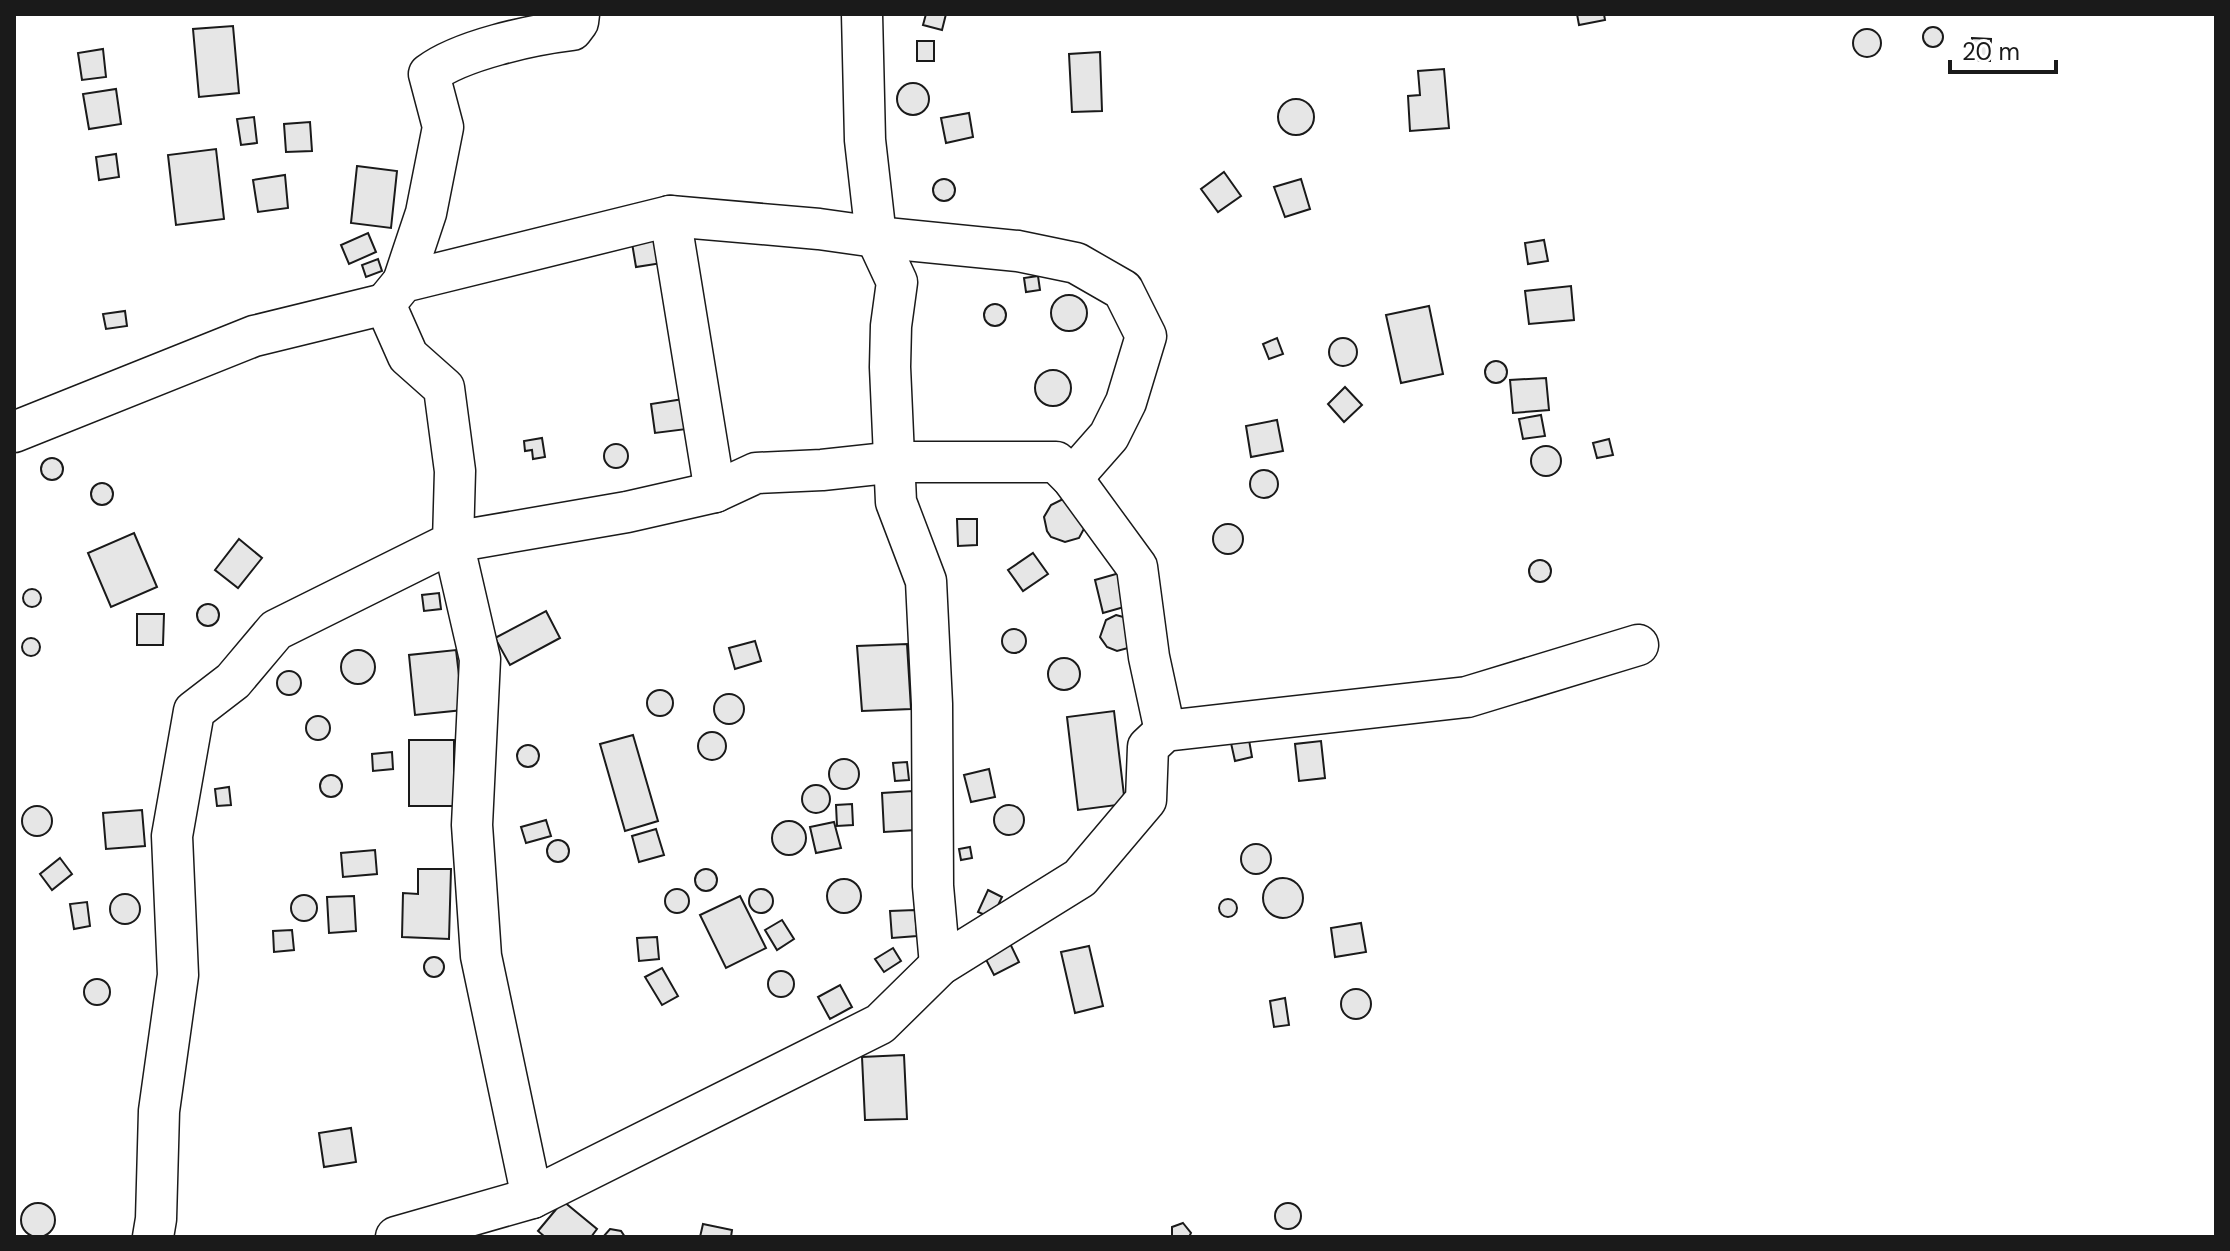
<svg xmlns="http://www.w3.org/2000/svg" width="2230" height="1251" font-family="'DM Sans',sans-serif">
<rect width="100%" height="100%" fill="#fff"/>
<!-- building -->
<g fill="#e6e6e6" stroke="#1a1a1a" stroke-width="2">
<polygon points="926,14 946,14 942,30 923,25"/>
<polygon points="1577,14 1604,14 1605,20 1579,25"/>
<polygon points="233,26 239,93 199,97 193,29"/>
<circle cx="1933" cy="37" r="10"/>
<circle cx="1867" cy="43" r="14"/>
<polygon points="1972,38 1991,39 1990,61 1971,60"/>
<rect x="917" y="41" width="17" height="20"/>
<polygon points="103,49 106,77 82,80 78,53"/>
<polygon points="1100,52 1102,111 1072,112 1069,54"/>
<polygon points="1444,69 1449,128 1410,131 1408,96 1420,95 1418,71"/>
<circle cx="913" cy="99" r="16"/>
<polygon points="116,89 121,124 89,129 83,94"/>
<circle cx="1296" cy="117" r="18"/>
<polygon points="969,113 973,137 946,143 941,118"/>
<polygon points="254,117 257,143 241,145 237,119"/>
<polygon points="310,122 312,151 286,152 284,124"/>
<polygon points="216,149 224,219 176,225 168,155"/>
<polygon points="116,154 119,177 99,180 96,157"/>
<polygon points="357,166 397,171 391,228 351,223"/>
<polygon points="1224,172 1241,196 1218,212 1201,189"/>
<polygon points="285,175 288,208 258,212 253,180"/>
<circle cx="944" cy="190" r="11"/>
<polygon points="1301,179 1310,209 1285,217 1274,187"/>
<polygon points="657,232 662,263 636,267 631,237"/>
<polygon points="368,233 376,252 349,264 341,245"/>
<polygon points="1544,240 1548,261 1528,264 1525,243"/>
<polygon points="378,259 382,271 366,277 362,265"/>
<polygon points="1038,276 1040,290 1026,292 1024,278"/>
<polygon points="1571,286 1574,320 1529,324 1525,291"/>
<circle cx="1069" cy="313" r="18"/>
<circle cx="995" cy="315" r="11"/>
<polygon points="1429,306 1443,374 1401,383 1386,315"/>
<polygon points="125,311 127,326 106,329 103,314"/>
<circle cx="1343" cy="352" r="14"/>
<polygon points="1277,338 1283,354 1269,359 1263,344"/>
<circle cx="1496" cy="372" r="11"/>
<circle cx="1053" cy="388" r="18"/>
<polygon points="1546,378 1549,410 1513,413 1510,380"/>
<polygon points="1345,387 1362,405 1344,422 1328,404"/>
<polygon points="690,398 695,428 655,433 651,404"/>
<polygon points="1541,415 1545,436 1523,439 1519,419"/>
<polygon points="1277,420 1283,451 1251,457 1246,426"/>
<polygon points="542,438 545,457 533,459 532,450 525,451 524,441"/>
<polygon points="1609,439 1613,455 1597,458 1593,443"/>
<circle cx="616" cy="456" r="12"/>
<circle cx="1546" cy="461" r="15"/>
<circle cx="52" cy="469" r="11"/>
<circle cx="1264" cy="484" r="14"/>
<circle cx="102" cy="494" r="11"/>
<polygon points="1063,499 1086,525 1079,538 1065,542 1051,537 1047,531 1044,517 1051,505"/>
<polygon points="957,519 977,519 977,545 958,546"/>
<circle cx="1228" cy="539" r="15"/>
<polygon points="134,533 157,587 111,607 88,553"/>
<polygon points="239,539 262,558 238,588 215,570"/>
<polygon points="1033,553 1048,574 1023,591 1008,570"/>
<circle cx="1540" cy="571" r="11"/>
<polygon points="1130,570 1138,603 1103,613 1095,580"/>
<circle cx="32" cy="598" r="9"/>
<polygon points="439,593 441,609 424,611 422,595"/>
<circle cx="208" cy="615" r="11"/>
<polygon points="546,611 560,638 510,665 495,638"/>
<polygon points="137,614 164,614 163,645 137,645"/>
<polygon points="1116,615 1127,618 1128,648 1117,651 1107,647 1100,637 1106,620"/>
<circle cx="1014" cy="641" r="12"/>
<circle cx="31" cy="647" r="9"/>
<polygon points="755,641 761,661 735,669 729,648"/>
<polygon points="907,644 911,709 862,711 857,646"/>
<circle cx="358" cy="667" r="17"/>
<polygon points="456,650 463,710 415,715 409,655"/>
<circle cx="1064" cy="674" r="16"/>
<circle cx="289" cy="683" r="12"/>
<circle cx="660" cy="703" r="13"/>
<circle cx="729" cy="709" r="15"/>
<polygon points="1114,711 1125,804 1078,810 1067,717"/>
<circle cx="318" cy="728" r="12"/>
<circle cx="712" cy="746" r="14"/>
<polygon points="633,735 658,821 625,831 600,744"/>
<rect x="409" y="740" width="45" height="66"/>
<polygon points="1249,740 1252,757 1235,761 1231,743"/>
<polygon points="1321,741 1325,778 1299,781 1295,744"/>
<circle cx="528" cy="756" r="11"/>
<polygon points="392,752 393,769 373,771 372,754"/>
<circle cx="844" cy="774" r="15"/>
<polygon points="907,762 909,780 895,781 893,763"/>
<polygon points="989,769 995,797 971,802 964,775"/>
<circle cx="331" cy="786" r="11"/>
<circle cx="816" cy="799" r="14"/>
<polygon points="229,787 231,805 217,806 215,789"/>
<polygon points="913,791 916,830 884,832 882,793"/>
<polygon points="852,804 853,825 837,826 836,805"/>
<circle cx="1009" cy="820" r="15"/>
<circle cx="37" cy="821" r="15"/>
<polygon points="142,810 145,846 106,849 103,813"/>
<polygon points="546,820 551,836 526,843 521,827"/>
<circle cx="789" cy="838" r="17"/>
<polygon points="834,822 841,848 816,853 810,827"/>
<polygon points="656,829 664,855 639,862 632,836"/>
<circle cx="558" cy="851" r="11"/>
<circle cx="1256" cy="859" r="15"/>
<polygon points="970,847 972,858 961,860 959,849"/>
<polygon points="375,850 377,874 343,877 341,853"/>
<polygon points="60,858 72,874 52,890 40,874"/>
<circle cx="706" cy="880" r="11"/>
<polygon points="418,869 451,869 449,939 402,937 403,893 418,894"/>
<circle cx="1283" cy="898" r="20"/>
<circle cx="844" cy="896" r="17"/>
<circle cx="677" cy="901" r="12"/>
<circle cx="761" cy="901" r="12"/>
<polygon points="988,890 1002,897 992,918 978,912"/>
<circle cx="125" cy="909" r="15"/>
<circle cx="304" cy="908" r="13"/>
<polygon points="354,896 356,931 329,933 327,897"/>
<polygon points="740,896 766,948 726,968 700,915"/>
<circle cx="1228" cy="908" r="9"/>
<polygon points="87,902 90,926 74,929 70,904"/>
<polygon points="915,910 917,936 892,938 890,911"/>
<polygon points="782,920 794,939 777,950 765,930"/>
<polygon points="1361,923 1366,952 1335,957 1331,928"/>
<polygon points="292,930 294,950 274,952 273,931"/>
<polygon points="1005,933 1019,962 994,975 979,946"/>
<polygon points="657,937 659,959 639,961 637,938"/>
<polygon points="1089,946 1103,1006 1075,1013 1061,952"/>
<polygon points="893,948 901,961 884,972 875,959"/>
<circle cx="434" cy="967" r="10"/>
<polygon points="662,968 678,996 662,1005 645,977"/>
<circle cx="781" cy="984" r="13"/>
<circle cx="97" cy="992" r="13"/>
<polygon points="840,985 852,1007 830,1019 818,997"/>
<circle cx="1356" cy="1004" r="15"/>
<polygon points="1285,998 1289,1025 1274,1027 1270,1001"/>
<polygon points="904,1055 907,1119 865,1120 862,1057"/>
<polygon points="351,1128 356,1162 324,1167 319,1133"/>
<polygon points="563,1201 597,1229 591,1237 545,1237 538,1231"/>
<circle cx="38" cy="1220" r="17"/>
<circle cx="1288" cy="1216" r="13"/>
<polygon points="1183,1223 1191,1233 1189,1237 1172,1237 1172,1227"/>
<polygon points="703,1224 732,1230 731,1237 700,1237"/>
<polygon points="610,1229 621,1231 625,1237 603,1237"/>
</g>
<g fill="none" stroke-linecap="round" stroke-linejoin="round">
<defs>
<g id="minor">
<polyline points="862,14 865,140 876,237 897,282 891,326 890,367 896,502 926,581 932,704 933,886 940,965"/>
<polyline points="670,216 715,492"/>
<path d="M403 282 426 213 443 127 429 74C461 50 531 35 572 30L578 22 579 14"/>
<polyline points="385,304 403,282 670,216 819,229 876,237 1018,251 1076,263 1123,290 1146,336 1126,402 1109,436 1072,478"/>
<polyline points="14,432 254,336 385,304 408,356 444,388 455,471 453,542 276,630 233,681 194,711 172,836 178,975 159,1111 156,1219 153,1237"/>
<polyline points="532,1198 481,956 472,825 480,659 453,542 627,512 715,492 756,473 822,470 896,462 1056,462 1072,478 1137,567 1149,657 1165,731"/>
<polyline points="396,1237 532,1198 880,1024 940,965 1080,878 1146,800 1148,747 1165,731 1467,697 1638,645"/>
</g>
</defs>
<!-- minor casing -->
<use href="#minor" stroke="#1a1a1a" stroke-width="43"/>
<!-- minor -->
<use href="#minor" stroke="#fff" stroke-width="40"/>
</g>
<!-- border -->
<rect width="2230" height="1251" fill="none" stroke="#1a1a1a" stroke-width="32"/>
<!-- scale -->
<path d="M1950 60v12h106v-12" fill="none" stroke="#1a1a1a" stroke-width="4"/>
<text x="1962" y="60" font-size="24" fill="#1a1a1a" stroke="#ffffff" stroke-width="6" paint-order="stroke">20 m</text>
</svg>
